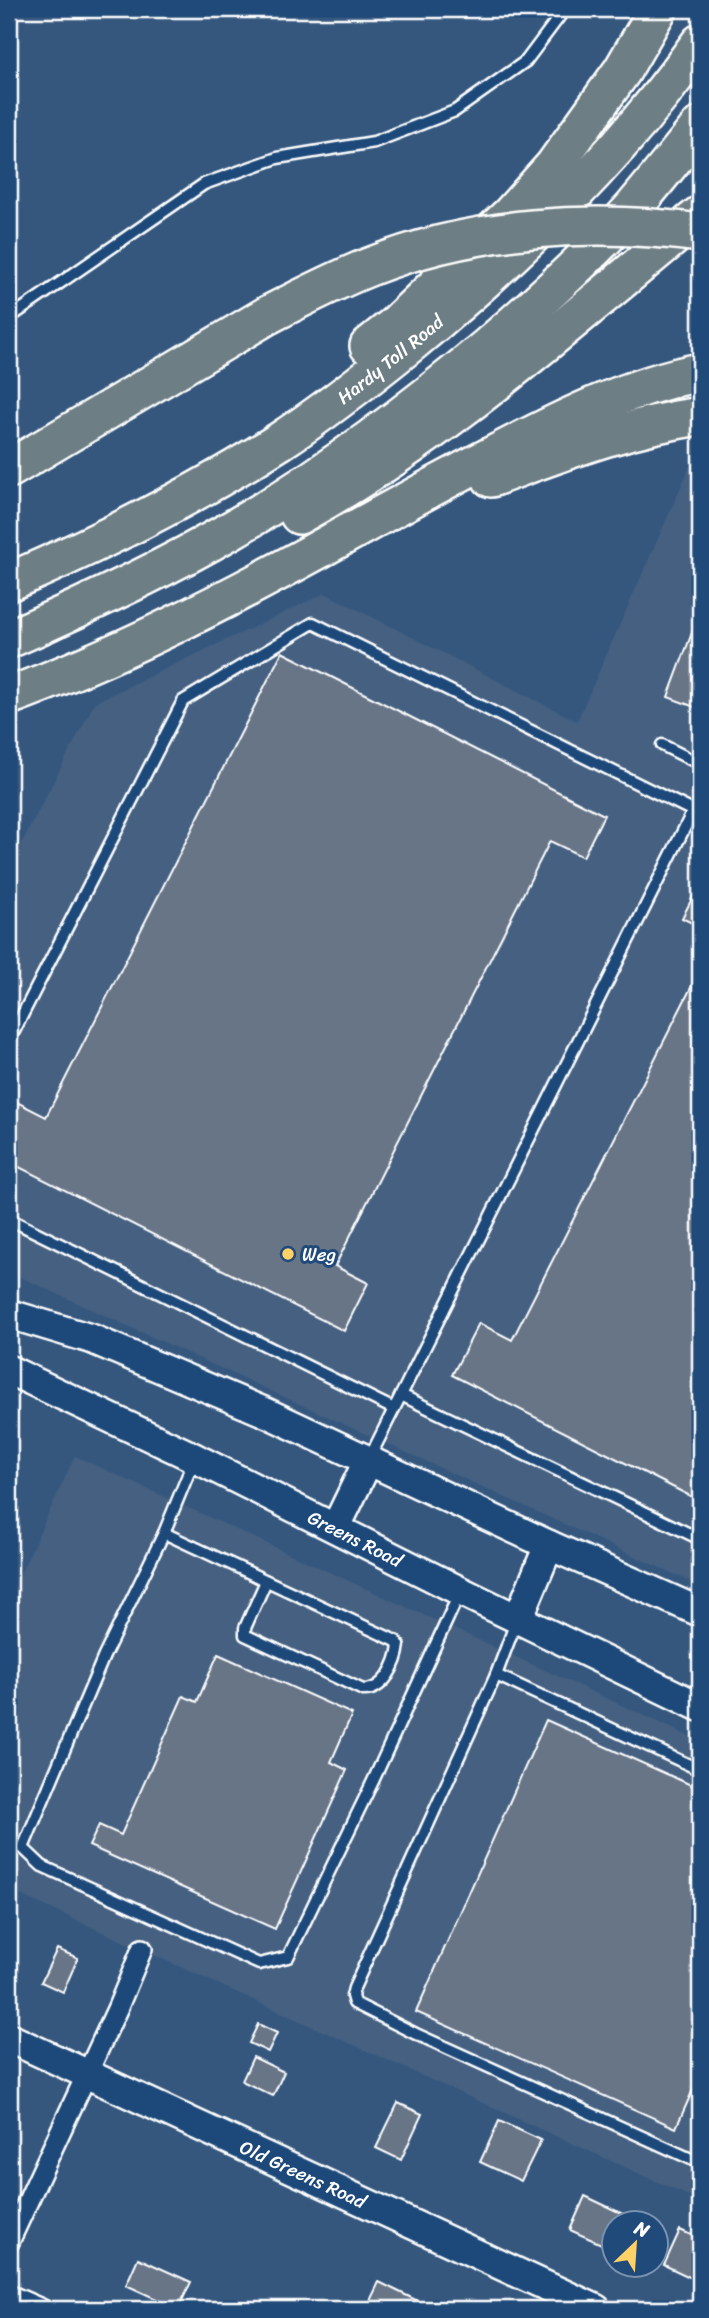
<svg xmlns="http://www.w3.org/2000/svg" width="709" height="2318" font-family="Sriracha,sans-serif">
<rect width="100%" height="100%" fill="#35577e"/>
<filter id="ink" filterUnits="userSpaceOnUse"><feTurbulence type="fractalNoise" baseFrequency=".0143" numOctaves="2"/><feDisplacementMap in="SourceGraphic" scale="14" xChannelSelector="R" yChannelSelector="G"/><feConvolveMatrix kernelMatrix="1 2 1 2 8 2 1 2 1" color-interpolation-filters="sRGB"/></filter>
<g filter="url(#ink)">
<!-- built -->
<g fill="#446081">
<polygon points="700,453 700,1586 9,1272 9,867 95,702 325,593 577,721 695,455"/>
<polygon points="75,1456 700,1741 700,2201 9,1890 9,1598"/>
</g>
<!-- building -->
<g fill="#677487" stroke="#fff" stroke-width="2">
<polygon points="699,614 700,615 700,709 668,697"/>
<polygon points="282,652 604,815 583,857 550,841 335,1266 368,1283 344,1331 9,1162 9,1109 13,1100 46,1117"/>
<polygon points="700,883 700,927 682,918"/>
<polygon points="700,970 700,1501 452,1375 479,1323 512,1340"/>
<polygon points="218,1654 352,1714 331,1762 347,1770 275,1929 89,1846 99,1825 121,1835 183,1696 197,1702"/>
<polygon points="546,1720 700,1789 700,2074 676,2128 416,2012"/>
<polygon points="57,1949 78,1958 63,1992 41,1982"/>
<polygon points="258,2024 277,2033 268,2052 249,2043"/>
<polygon points="253,2057 284,2072 273,2096 242,2081"/>
<polygon points="398,2103 422,2114 401,2160 376,2148"/>
<polygon points="499,2121 541,2140 521,2181 480,2162"/>
<polygon points="585,2196 623,2214 619,2223 614,2223 614,2233 608,2247 570,2230"/>
<polygon points="680,2230 700,2239 700,2282 664,2265"/>
<polygon points="138,2258 191,2282 178,2309 126,2285"/>
<polygon points="379,2282 434,2309 366,2309"/>
</g>
<g fill="none" stroke-linecap="round" stroke-linejoin="round">
<defs>
<g id="lane">
<polyline points="9,318 204,184 277,158 374,142 455,111 526,61 565,9"/>
<polyline points="662,745 700,764"/>
<polyline points="9,1041 183,701 313,623 693,811 370,1457"/>
<polyline points="9,1219 394,1409"/>
<polyline points="401,1395 700,1539"/>
<polyline points="194,1460 164,1533 104,1656 23,1848 42,1866 259,1964 288,1957 373,1781 460,1592"/>
<path d="M164 1533C242 1569 319 1605 396 1641L399 1645C397 1664 384 1691 363 1690L245 1635V1628L266 1581"/>
<polyline points="516,1622 496,1675 700,1770"/>
<polyline points="496,1675 354,1988 352,1996 354,2003 416,2034 700,2163"/>
</g>
<g id="street">
<polyline points="9,2242 118,2007 142,1949"/>
<polyline points="9,2295 41,2309"/>
</g>
<g id="secondary">
<polyline points="9,1314 92,1339 267,1413 549,1545 700,1612"/>
<path id="s1" d="M9 1370 195 1458 460 1591 700 1707"/>
<polyline points="336,1527 368,1461"/>
<polyline points="518,1619 549,1545"/>
<path id="s2" d="M9 2038 596 2309"/>
</g>
<g id="highway">
<polyline points="369,346 394,326 510,215 554,166 622,71 658,9"/>
<polyline points="9,469 268,315"/>
<path d="M491 478C562 452 624 427 700 416"/>
<path d="M299 515C446 435 571 320 700 215"/>
<path id="s3" d="M9 582C102 542 194 496 280 441 326 411 369 377 411 343 518 255 620 156 700 43"/>
<path d="M9 639C85 606 161 571 233 529 323 477 407 414 487 347 538 303 588 258 633 208 656 181 678 153 700 126"/>
<path d="M9 696C115 657 217 605 316 551 378 517 440 482 503 450 566 417 630 386 700 372"/>
</g>
</defs>
<!-- lane casing -->
<use href="#lane" stroke="#fff" stroke-width="15"/>
<!-- street casing -->
<use href="#street" stroke="#fff" stroke-width="24"/>
<!-- secondary casing -->
<use href="#secondary" stroke="#fff" stroke-width="33"/>
<!-- highway casing -->
<use href="#highway" stroke="#fff" stroke-width="42"/>
<!-- lane -->
<use href="#lane" stroke="#1f4a7a" stroke-width="10"/>
<!-- street -->
<use href="#street" stroke="#1f4a7a" stroke-width="19"/>
<!-- secondary -->
<use href="#secondary" stroke="#1f4a7a" stroke-width="28"/>
<!-- highway -->
<use href="#highway" stroke="#6d7e84" stroke-width="37"/>
<defs>
<path id="highway-bridge" d="M268 315C301 298 334 281 369 267 472 226 592 218 700 233"/>
</defs>
<!-- highway-bridge casing -->
<use href="#highway-bridge" stroke="#fff" stroke-width="42" stroke-linecap="butt"/>
<!-- highway-bridge -->
<use href="#highway-bridge" stroke="#6d7e84" stroke-width="37"/>
</g>
</g>
<!-- markers -->
<circle fill="#ffd166" stroke="#1f4a7a" stroke-width="2.5" cx="288" cy="1254" r="7"/>
<g text-anchor="middle" dominant-baseline="central" stroke-width="6" stroke-linejoin="round" paint-order="stroke">
<!-- street labels -->
<g font-size="19" fill="#fff" stroke="#1f4a7a">
<text stroke="none"><textPath href="#s3" startOffset="443">Hardy Toll Road</textPath></text>
<text stroke="none"><textPath href="#s1" startOffset="385">Greens Road</textPath></text>
<text stroke="none"><textPath href="#s2" startOffset="324">Old Greens Road</textPath></text>
</g>
<!-- poi labels -->
<g font-size="19" fill="#fff" stroke="#1f4a7a" text-anchor="start">
<text x="302" y="1254">Weg</text>
</g>
</g>
<!-- margin -->
<rect width="709" height="2318" fill="none" stroke="#1f4a7a" stroke-width="35"/>
<rect x="18" y="18" width="674" height="2283" fill="none" stroke="#fff" stroke-width="2.5" filter="url(#ink)"/>
<!-- north arrow -->
<g transform="translate(635 2244) rotate(25)"><circle r="33" fill="#1f4a7a" stroke="#7992af" stroke-width="2"/>
<path d="M0-5L12 26L0 18L-12 26Z" fill="#ffd166"/>
<text y="-10" font-size="19" font-weight="bold" text-anchor="middle" fill="#ffffff">N</text>
</g>
</svg>
